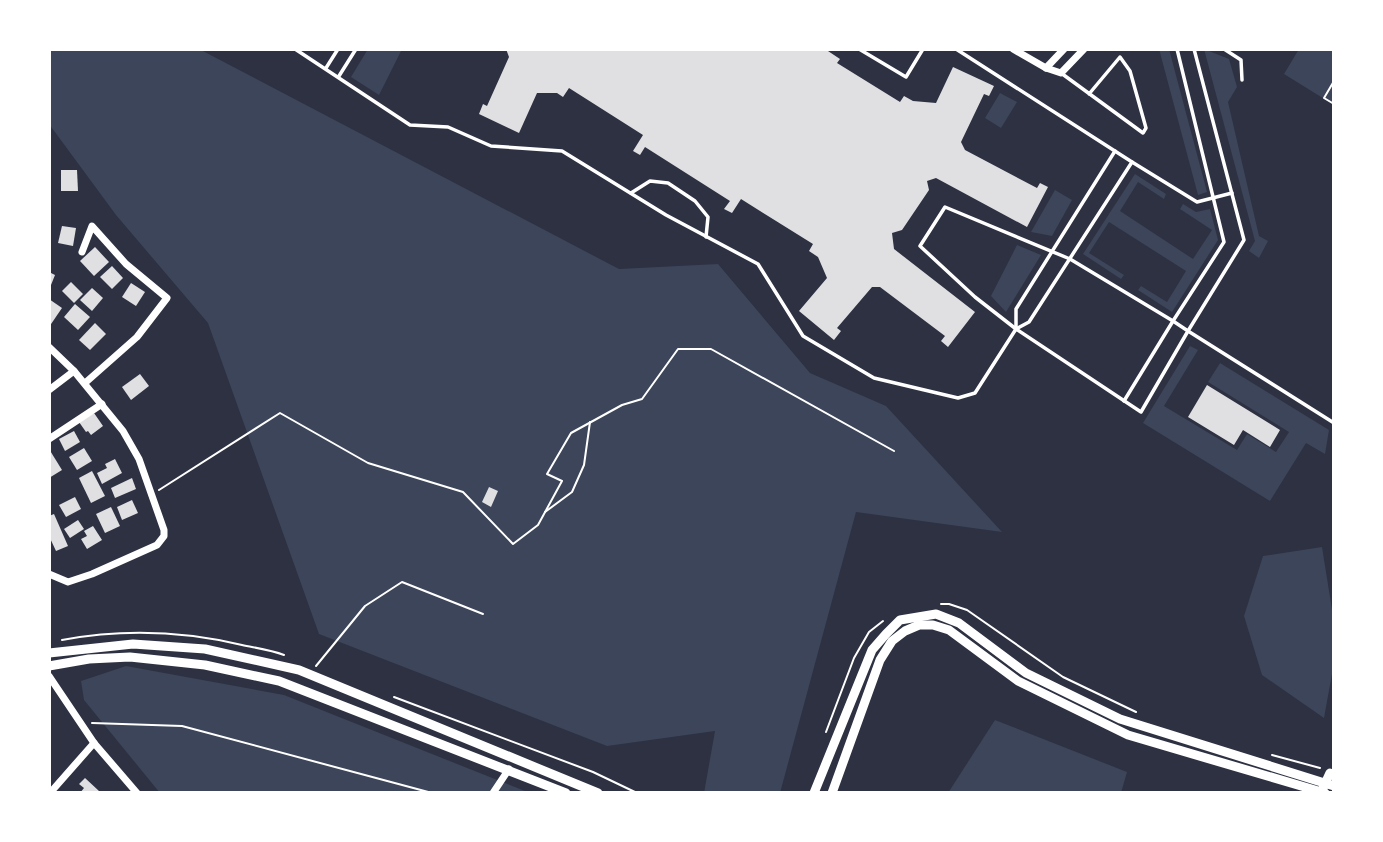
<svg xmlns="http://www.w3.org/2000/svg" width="1383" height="842" font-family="'Times New Roman',serif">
<rect width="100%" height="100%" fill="#2d3142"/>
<!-- green -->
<g fill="#3c4559">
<polygon points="49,49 199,49 619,269 718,264 810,373 886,406 1002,532 856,512 780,793 704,793 715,731 607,746 319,634 208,323 116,215 49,124"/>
<polygon points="368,49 402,49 379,95 351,77"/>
<polygon points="1159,49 1169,49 1207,192 1198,195"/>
<polygon points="1204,49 1229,59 1237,87 1228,102 1259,236 1268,241 1259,258 1249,251 1255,241"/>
<polygon points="1299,49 1334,49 1334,105 1284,74"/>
<polygon points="1000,93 1017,102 1001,128 985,118"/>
<polygon points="1135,174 1166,194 1164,199 1138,182 1120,211 1193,259 1212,230 1180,209 1183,204 1196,212 1210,209 1218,240 1172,312 1138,290 1141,286 1167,302 1186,271 1109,222 1089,253 1124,275 1121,279 1083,254"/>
<polygon points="1055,190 1072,200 1052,236 1031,232"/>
<polygon points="1017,245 1041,255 1006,312 991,296"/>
<polygon points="1190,346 1198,350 1164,406 1237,450 1247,434 1276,452 1289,432 1208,382 1220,363 1329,430 1325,454 1306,443 1270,501 1143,423"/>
<polygon points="1322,547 1334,622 1334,663 1324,718 1262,675 1244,616 1263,556"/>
<polygon points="126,666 284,695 530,793 160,793 84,700 81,681"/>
<polygon points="995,720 1127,772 1121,793 948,793"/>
</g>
<!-- building -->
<g fill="#e0e0e3">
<polygon points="506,49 825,49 840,59 837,63 900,102 904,96 913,101 936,103 953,67 994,86 989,96 984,94 961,142 965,150 1037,188 1040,183 1048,187 1027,227 936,178 927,181 929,190 902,230 892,233 894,249 975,312 948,347 941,341 945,336 880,287 872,287 837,328 841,331 834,340 799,311 827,278 818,257 809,251 813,244 741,199 732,213 724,209 730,201 645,147 640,155 633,151 643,135 569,88 563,97 557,93 537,93 519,133 479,114 483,104 487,106 509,57"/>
<polygon points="61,170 77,170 78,191 61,191"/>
<polygon points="62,226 76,228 73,246 58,243"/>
<polygon points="95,247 109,262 94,276 80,261"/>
<polygon points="112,266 123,278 112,289 100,277"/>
<polygon points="49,272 55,275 49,290"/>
<polygon points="71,282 83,294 74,303 62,291"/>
<polygon points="131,283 145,292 136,306 122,297"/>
<polygon points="92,288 103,298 92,311 80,300"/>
<polygon points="49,299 62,308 49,327"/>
<polygon points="75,304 90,317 78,330 64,317"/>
<polygon points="95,323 106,334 90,350 79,340"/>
<polygon points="140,374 149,386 131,400 122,387"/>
<polygon points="1207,385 1280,430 1270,447 1243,430 1234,445 1188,417"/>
<polygon points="94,413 103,426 91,435 88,431 86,432 79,422"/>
<polygon points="74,431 80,442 65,451 59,439"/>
<polygon points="84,448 92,461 77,470 69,457"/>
<polygon points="49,449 62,470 49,478"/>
<polygon points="115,459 122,473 102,484 97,473 107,468 105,464"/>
<polygon points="92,471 105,496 91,503 79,478"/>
<polygon points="132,478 136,489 115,498 111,488"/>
<polygon points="489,487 498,491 491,507 482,502"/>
<polygon points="75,497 81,509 66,517 59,505"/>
<polygon points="132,500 138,513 122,520 117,507"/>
<polygon points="111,507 120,526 105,533 96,514"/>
<polygon points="54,514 68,546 56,551 49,536 49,516"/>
<polygon points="78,520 84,529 70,538 64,529"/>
<polygon points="93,526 102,540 87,549 81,539 87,536 84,531"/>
<polygon points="85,778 99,791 97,793 80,793 84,788 79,784"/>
</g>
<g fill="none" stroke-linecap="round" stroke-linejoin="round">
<!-- path -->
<g stroke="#fff" stroke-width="2">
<polyline points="1334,81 1324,98 1334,104"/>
<polyline points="159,490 280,413 368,463 463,492 513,544 538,525 562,481 547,474 571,433 622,405 642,399 678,349 711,349 894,451"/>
<polyline points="545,512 572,492 584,465 590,422"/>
<polyline points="941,604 949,604 967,610 1063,677 1136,712"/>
<path d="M62 640C121 629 183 631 242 645 256 648 271 650 284 655"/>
<polyline points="316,666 365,606 402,582 483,614"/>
<polyline points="394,697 593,772 637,793"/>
<polyline points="92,723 182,726 432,793"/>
<polyline points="826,732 854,658 869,632 883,621"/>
<polyline points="1272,755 1320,768"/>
</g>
<!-- service -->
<g stroke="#fff" stroke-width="3.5">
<polyline points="295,49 410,125 448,127 491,146 562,151 666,215 758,264 803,336 874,378 958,398 975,393 1016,329 1029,322 1132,162 956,49"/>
<polyline points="859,49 906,77 923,49"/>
<polyline points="1194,49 1244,240 1188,331 1141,412 1016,329 975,297 920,246 945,207 1070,259 1173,321 1188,331 1334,423"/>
<polyline points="1224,49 1241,60 1242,80"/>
<polyline points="326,68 338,49"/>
<polyline points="1061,73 1143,133 1146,128 1130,71 1120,57 1089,94"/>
<polyline points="339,76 356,49"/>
<polyline points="1132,162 1197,202 1232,193"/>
<polyline points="631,193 650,181 668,183 695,201 708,217 706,237"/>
<polyline points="1016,329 1016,309 1115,151"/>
<polyline points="1124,401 1173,321 1224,242 1177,49"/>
</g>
<!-- minor -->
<g stroke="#fff" stroke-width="7">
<polyline points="1013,49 1046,68 1061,73 1084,49"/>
<polyline points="1046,68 1064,49"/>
<polyline points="82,252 92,226 126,264 167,298 137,337 85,383"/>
<polyline points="49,347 74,371 123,431 139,459 164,530 164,536 157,545 92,574 68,582 49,574"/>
<polyline points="49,390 74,371"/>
<polyline points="49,439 102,404"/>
<polyline points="49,676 94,743 137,793"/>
<polyline points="50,793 94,743"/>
<polyline points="493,793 509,769"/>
</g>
<!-- tertiary -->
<g stroke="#fff" stroke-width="9">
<polyline points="49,653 133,644 205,649 299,670 598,793"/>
<polyline points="49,666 89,659 130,657 205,665 279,681 566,793"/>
<polyline points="1323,788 1330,773"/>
<polyline points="814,793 872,650 886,634 900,620 936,614 959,623 1026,673 1120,719 1334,786"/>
<polyline points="832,793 880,660 892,641 905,631 919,625 933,625 949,630 1018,681 1128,735 1325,793"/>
</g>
</g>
<!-- border -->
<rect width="1383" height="842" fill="none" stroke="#ffffff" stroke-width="102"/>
</svg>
